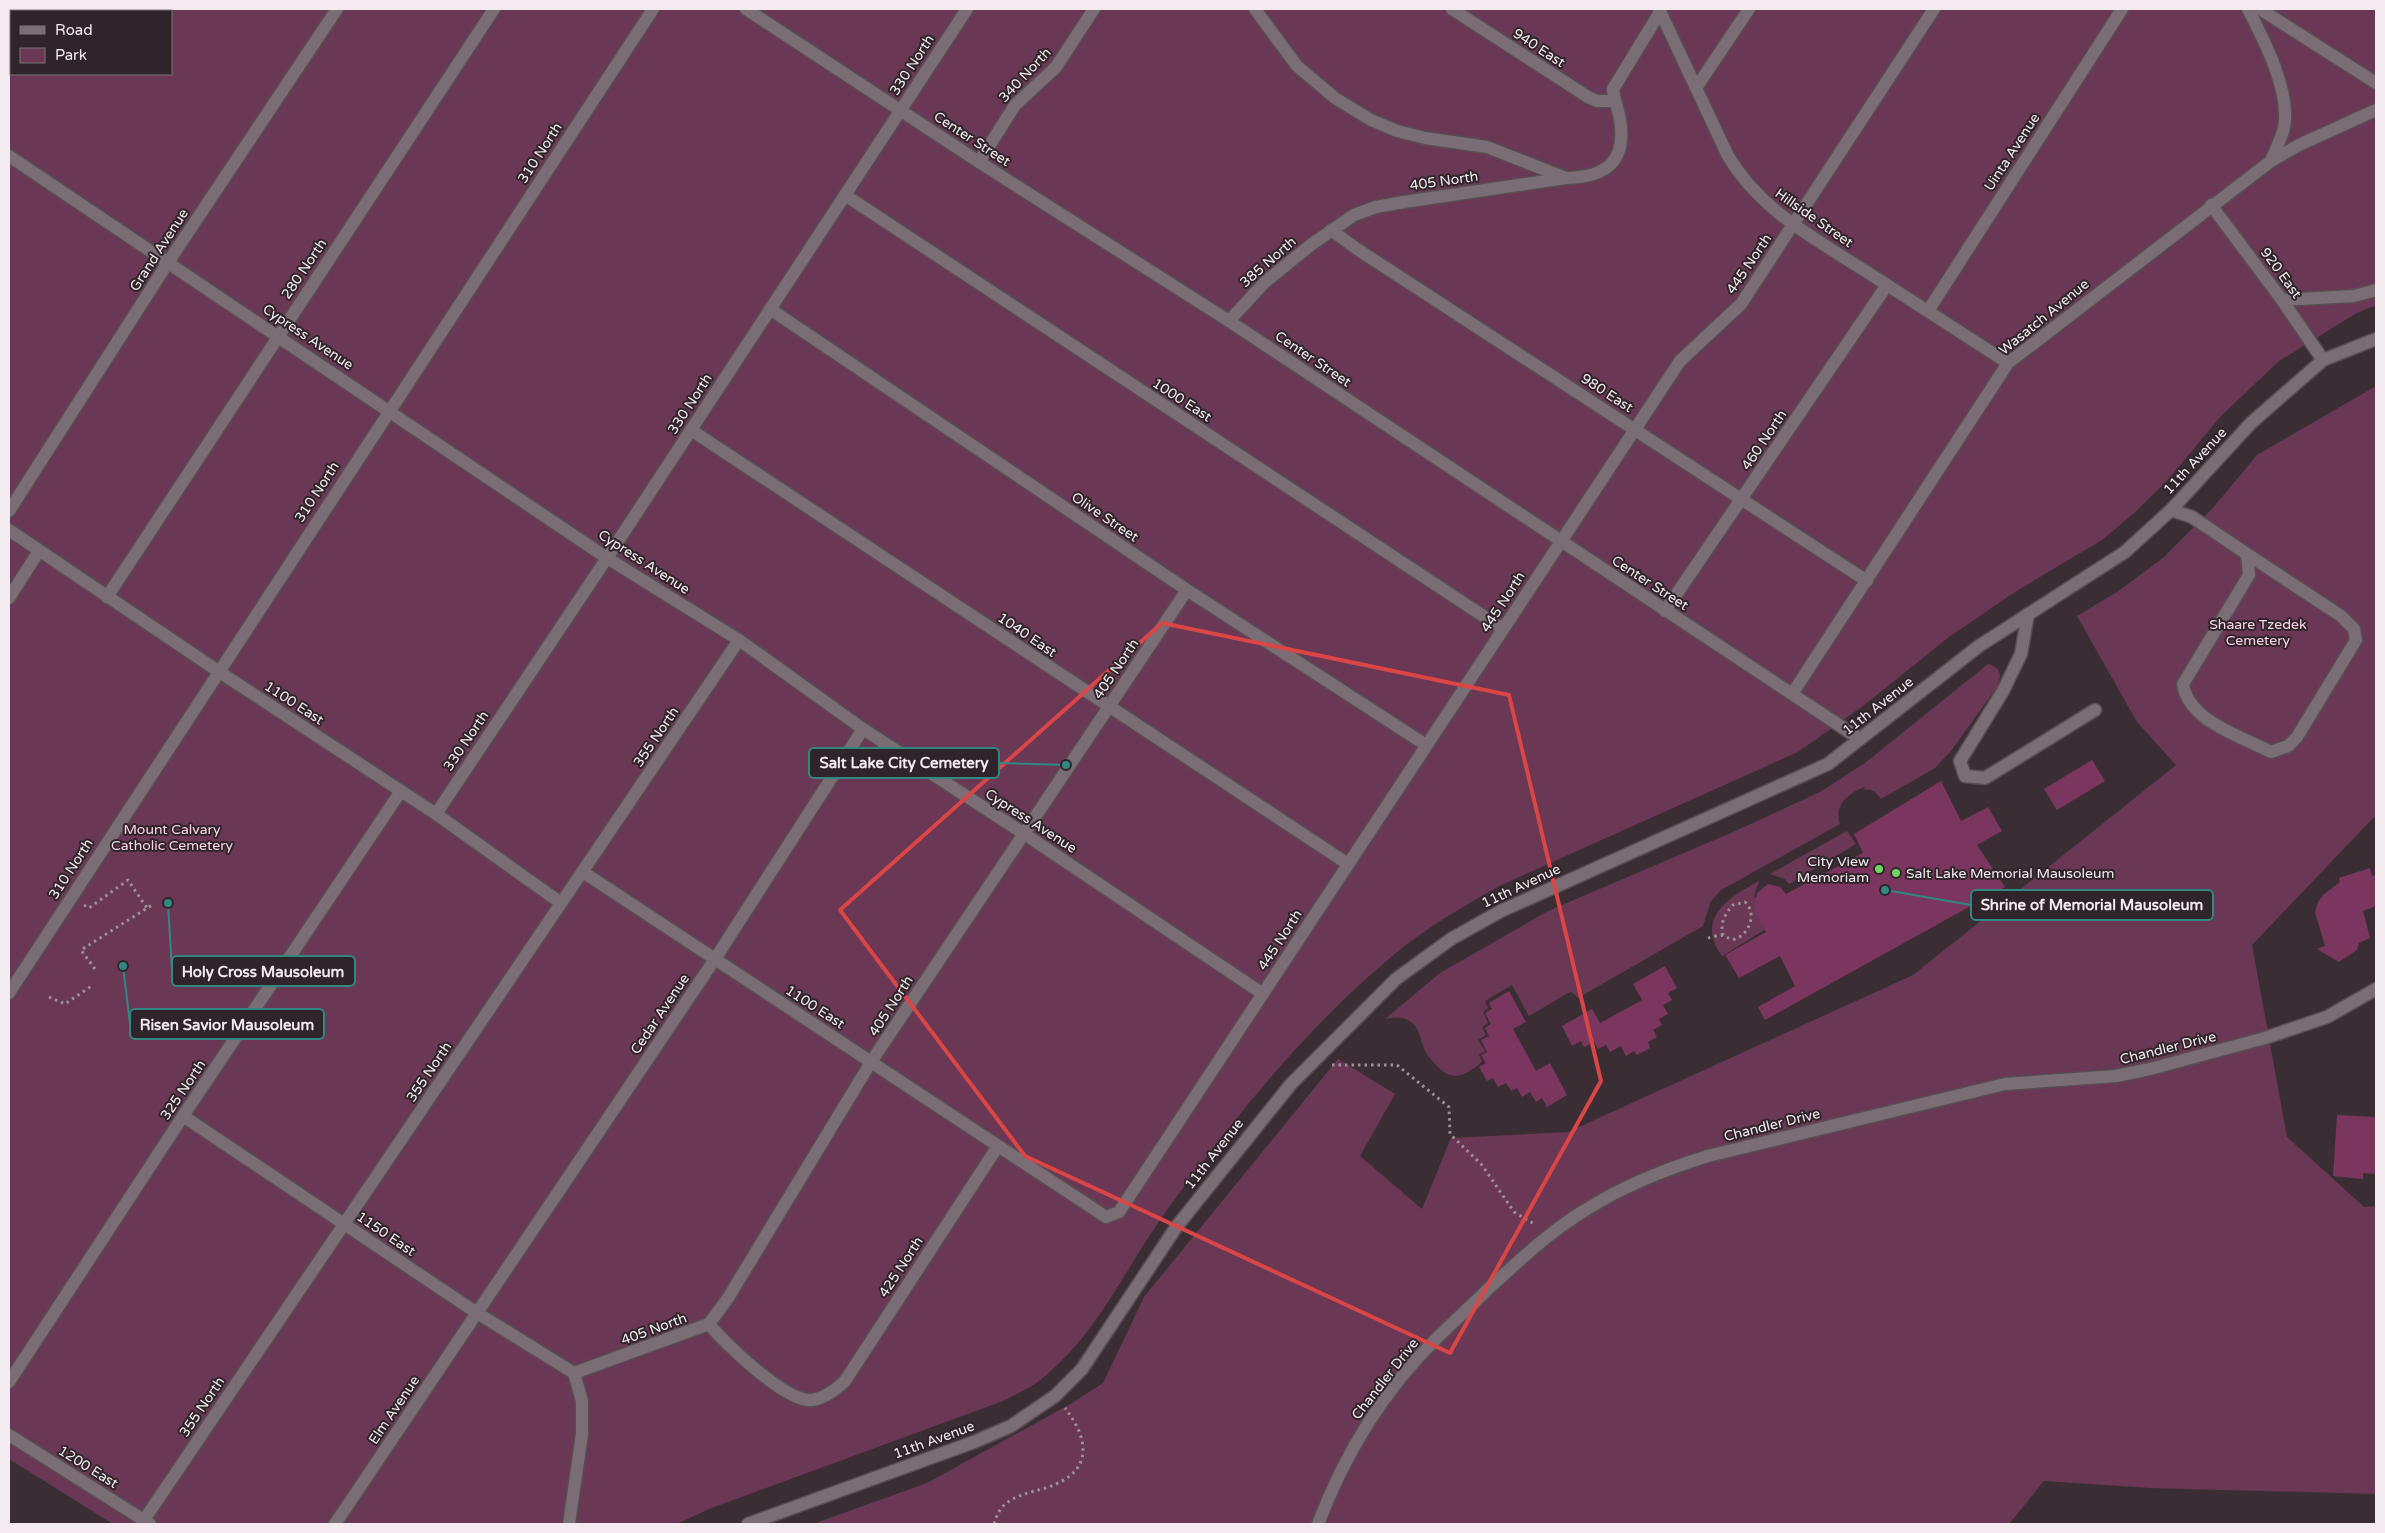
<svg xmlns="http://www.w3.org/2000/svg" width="2385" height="1533" font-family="'Varela Round',sans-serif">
<rect width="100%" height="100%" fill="#3a2e34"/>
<!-- green -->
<g fill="#6a3854" fill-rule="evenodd">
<path d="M9 9H2376V305L2355 314 2279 361 2221 416 2166 482 2133 514 2102 540 2015 592 1949 637 1863 706 1798 752 1499 886C1468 904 1436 922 1407 944 1325 1009 1254 1093 1192 1176 1172 1202 1153 1229 1136 1257 1108 1303 1082 1347 1039 1381 1028 1389 1014 1395 1003 1401L709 1509 677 1524H113L9 1459ZM11 11H171V74H11Z"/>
<polygon points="2376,386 2376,815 2252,945 2287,1137 2364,1207 2376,1206 2376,1494 2150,1488 2044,1481 2009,1524 813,1524 927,1483 1074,1402 1103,1383 1144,1297 1338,1059 1395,1094 1360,1156 1422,1209 1451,1138 1568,1132 1913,975 2176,765 2137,722 2077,616 2117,592 2163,558 2212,509 2257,455"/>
<path d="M1988 664C2001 667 2002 676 1997 687L1951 751 1935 768 1881 799C1876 793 1873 788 1864 790L1865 787C1850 792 1833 805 1840 824L1721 890 1711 901 1703 926 1578 998 1572 992 1568 993 1529 1016 1512 985 1485 1001 1488 1008 1483 1012 1488 1023 1482 1027 1486 1035 1478 1040 1485 1051 1479 1055 1482 1062C1465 1075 1454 1084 1436 1065 1431 1059 1425 1053 1423 1046 1420 1037 1419 1028 1411 1022 1404 1016 1393 1017 1385 1019L1440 973 1548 911 1733 832 1820 792 1865 763Z"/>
<polygon points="1847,831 1856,844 1789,884 1785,879 1770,874"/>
<path d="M1759 881 1754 896 1759 902 1769 927 1722 956C1695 918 1729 897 1759 881Z"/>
</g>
<!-- building -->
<g fill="#7a365f">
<polygon points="2092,760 2105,781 2057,810 2044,789"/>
<polygon points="1941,781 1961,821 1988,807 2002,831 1977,845 2005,887 1765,1020 1758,1007 1795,986 1780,956 1739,978 1725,955 1766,932 1754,910 1757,893 1768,884 1780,887 1786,894 1863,853 1854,834"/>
<polygon points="2370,868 2372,876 2376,875 2376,906 2363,911 2370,938 2359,943 2357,950 2339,962 2317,949 2325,946 2315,912 2318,902 2323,895 2340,882 2339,878"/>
<polygon points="1665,966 1677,988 1668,993 1672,1000 1663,1005 1668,1014 1659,1019 1662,1025 1653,1030 1657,1037 1648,1042 1650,1048 1637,1055 1634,1051 1626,1056 1621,1046 1610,1052 1606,1045 1598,1049 1594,1042 1584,1047 1581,1041 1572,1046 1562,1026 1592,1009 1600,1023 1642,1000 1633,984"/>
<polygon points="1509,991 1526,1022 1513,1029 1536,1071 1550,1063 1567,1095 1547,1107 1542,1098 1536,1102 1530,1092 1522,1097 1517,1088 1511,1091 1506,1083 1498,1087 1493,1078 1487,1081 1479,1067 1486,1063 1481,1055 1487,1052 1481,1040 1489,1036 1485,1028 1491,1024 1485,1013 1492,1009 1489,1003"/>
<polygon points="2337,1115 2376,1117 2376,1174 2363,1173 2363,1179 2333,1176"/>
</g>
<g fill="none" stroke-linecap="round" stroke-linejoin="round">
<defs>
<g id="minor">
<polyline points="746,9 979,162 1229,321 1860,739"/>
<polyline points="1255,9 1297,66 1335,98 1371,120 1397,131 1425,138 1487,147 1566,178"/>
<polyline points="1452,9 1588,97 1597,101 1614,101"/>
<path d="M1659 9 1728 156C1761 211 1814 238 1867 272 1914 302 1961 333 2008 363"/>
<path d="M2248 9C2264 40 2291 92 2284 128 2281 139 2275 151 2271 161"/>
<polyline points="2260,9 2376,83"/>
<polyline points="23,11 25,9"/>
<polyline points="9,33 11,29"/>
<polyline points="1696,88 1749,9"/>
<polyline points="9,156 607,558 739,640 863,729 1023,833 1263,994"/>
<polyline points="979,162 1015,105 1056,67 1094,9"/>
<polyline points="845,195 1503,629"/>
<polyline points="2211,205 2282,300 2323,360"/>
<polyline points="1331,230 1357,249 1867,581"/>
<polyline points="2282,300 2354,296 2376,290"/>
<polyline points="770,309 1187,590 1426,745"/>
<polyline points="1928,311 2122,9"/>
<path d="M1229 321 1265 282 1312 244 1354 215 1376 207 1404 202 1566 178C1606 177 1627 162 1620 119 1618 109 1614 100 1613 89L1660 12"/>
<polyline points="691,430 1348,864"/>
<path d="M2171 510 2192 517 2247 554 2249 575 2183 684C2188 721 2241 736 2271 752L2288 746 2297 737 2356 640 2354 629 2341 616 2247 554"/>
<polyline points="9,511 167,264 337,9"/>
<polyline points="9,530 218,671 436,814 561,903"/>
<polyline points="107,597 494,9"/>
<polyline points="9,598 39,551"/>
<polyline points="1665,611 1887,285"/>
<polyline points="2028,614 2021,654 2003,691 1960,761 1965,776 1985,778 2095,710"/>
<polyline points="1792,694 2008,363 2271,161 2299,145 2376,110"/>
<polyline points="436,814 607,558 967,9"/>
<polyline points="583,872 1106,1217 1119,1212 1680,361 1741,304 1934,9"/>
<polyline points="9,993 653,9"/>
<polyline points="183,1116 477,1313 574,1373"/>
<path d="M709 1324C725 1344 787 1403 812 1400 825 1398 835 1390 845 1381L998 1146"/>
<polyline points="574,1373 709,1324 728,1298 871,1062 1187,590"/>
<polyline points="9,1382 183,1116 401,791"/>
<polyline points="9,1435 150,1524"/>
<polyline points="144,1520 739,640"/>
<polyline points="335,1524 715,959 863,729"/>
<polyline points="569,1524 582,1434 582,1401 574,1373"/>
<polyline points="748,1524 974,1442 1011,1426 1055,1396 1082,1369 1177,1226 1291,1084 1396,979 1451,939 1501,911 1828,764 1979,646 2125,552 2171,510 2251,423 2323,360 2376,339"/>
<path d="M1318 1524C1344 1456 1383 1391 1435 1340 1452 1323 1470 1307 1487 1290 1519 1261 1550 1231 1587 1209 1625 1185 1666 1169 1708 1156L2005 1084 2116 1076 2150 1069 2265 1038 2327 1017 2376 989"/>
</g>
</defs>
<!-- minor casing -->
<use href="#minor" stroke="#584d53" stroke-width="15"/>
<!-- path -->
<g stroke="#9b9196" stroke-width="3" stroke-dasharray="2.5 4" stroke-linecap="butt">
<polyline points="84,905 89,908 128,880 147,908"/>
<path d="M1708 938C1712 937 1720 934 1724 936 1728 937 1729 940 1735 939 1750 934 1757 913 1745 902L1733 905C1725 914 1720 922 1723 935"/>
<polyline points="95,969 81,950 152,905"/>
<polyline points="49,997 65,1004 93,985"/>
<polyline points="1332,1065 1397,1065 1449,1107 1450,1134 1482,1165 1514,1212 1536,1225"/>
<path d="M994 1524C997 1515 1000 1507 1008 1502 1022 1492 1041 1491 1056 1484 1095 1467 1086 1435 1065 1408"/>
</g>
<!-- minor -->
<use href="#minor" stroke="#7b6d75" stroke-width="12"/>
</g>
<!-- marked area -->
<path fill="none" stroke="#da4546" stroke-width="4" stroke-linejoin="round" d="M1162 623 1509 695 1601 1081 1450 1353 1025 1156 840 910Z"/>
<!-- markers -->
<g fill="#70d35e" stroke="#2f242a" stroke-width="2">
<circle cx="1879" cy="869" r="5"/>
<circle cx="1896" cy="873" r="5"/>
</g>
<g text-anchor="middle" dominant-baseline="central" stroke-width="4" stroke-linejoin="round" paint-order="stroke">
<!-- street labels -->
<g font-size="14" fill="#f3ebef" stroke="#2f242a">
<text transform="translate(1539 48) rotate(33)">940 East</text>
<text transform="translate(912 65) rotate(-57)">330 North</text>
<text transform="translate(1025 75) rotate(-47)">340 North</text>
<text transform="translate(972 139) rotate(33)">Center Street</text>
<text transform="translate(2012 152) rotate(-57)">Uinta Avenue</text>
<text transform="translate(540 153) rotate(-57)">310 North</text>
<text transform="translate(1444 181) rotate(-8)">405 North</text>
<text transform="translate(1814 218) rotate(35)">Hillside Street</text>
<text transform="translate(159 250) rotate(-57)">Grand Avenue</text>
<text transform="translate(1268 262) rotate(-41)">385 North</text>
<text transform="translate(1749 264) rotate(-56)">445 North</text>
<text transform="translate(304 269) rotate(-56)">280 North</text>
<text transform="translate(2281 273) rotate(54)">920 East</text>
<text transform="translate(2044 317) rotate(-39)">Wasatch Avenue</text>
<text transform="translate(308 337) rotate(34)">Cypress Avenue</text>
<text transform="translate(1313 359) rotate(34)">Center Street</text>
<text transform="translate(1607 393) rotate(33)">980 East</text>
<text transform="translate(1182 400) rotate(33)">1000 East</text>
<text transform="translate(690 404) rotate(-57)">330 North</text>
<text transform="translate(1764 440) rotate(-56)">460 North</text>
<text transform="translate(2195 461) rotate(-47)">11th Avenue</text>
<text transform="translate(317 492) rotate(-57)">310 North</text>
<text transform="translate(1105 517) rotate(34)">Olive Street</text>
<text transform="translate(644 562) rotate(33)">Cypress Avenue</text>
<text transform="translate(1650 583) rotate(33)">Center Street</text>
<text transform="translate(1503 602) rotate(-57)">445 North</text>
<text transform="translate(1027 635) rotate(34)">1040 East</text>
<text transform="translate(1116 669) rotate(-56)">405 North</text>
<text transform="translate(294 703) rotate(33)">1100 East</text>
<text transform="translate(1878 706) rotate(-38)">11th Avenue</text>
<text transform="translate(656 737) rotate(-56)">355 North</text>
<text transform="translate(466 741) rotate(-56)">330 North</text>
<text transform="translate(1031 821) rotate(33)">Cypress Avenue</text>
<text transform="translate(71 869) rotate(-57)">310 North</text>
<text transform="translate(1521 886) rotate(-25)">11th Avenue</text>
<text transform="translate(1280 940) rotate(-57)">445 North</text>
<text transform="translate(891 1006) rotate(-57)">405 North</text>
<text transform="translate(815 1007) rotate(33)">1100 East</text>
<text transform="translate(660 1014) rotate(-56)">Cedar Avenue</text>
<text transform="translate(2168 1048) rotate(-14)">Chandler Drive</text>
<text transform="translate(429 1072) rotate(-56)">355 North</text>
<text transform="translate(183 1090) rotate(-56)">325 North</text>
<text transform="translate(1772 1125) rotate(-14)">Chandler Drive</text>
<text transform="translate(1214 1154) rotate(-52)">11th Avenue</text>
<text transform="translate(386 1234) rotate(34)">1150 East</text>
<text transform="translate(901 1267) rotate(-57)">425 North</text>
<text transform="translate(654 1329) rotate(-20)">405 North</text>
<text transform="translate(1385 1379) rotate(-52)">Chandler Drive</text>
<text transform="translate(202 1407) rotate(-56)">355 North</text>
<text transform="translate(394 1410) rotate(-56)">Elm Avenue</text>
<text transform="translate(934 1440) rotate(-20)">11th Avenue</text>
<text transform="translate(88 1467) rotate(32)">1200 East</text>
</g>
<!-- park labels -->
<g font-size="14" fill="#fdd3e9" stroke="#2f242a">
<text x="2258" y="624">Shaare Tzedek<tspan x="2258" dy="16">Cemetery</tspan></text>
<text x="172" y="829">Mount Calvary<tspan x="172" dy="16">Catholic Cemetery</tspan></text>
</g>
<!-- poi labels -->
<g font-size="14" fill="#f3ebef" stroke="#2f242a" text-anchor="end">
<text x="1869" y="861">City View<tspan x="1869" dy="16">Memoriam</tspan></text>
<text x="1906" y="873" text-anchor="start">Salt Lake Memorial Mausoleum</text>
</g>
</g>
<!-- callouts -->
<path fill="none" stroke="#318881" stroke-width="2" d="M1066 765L999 763M1885 890L1971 905M168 903L172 971M123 966L130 1024"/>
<g fill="#318881" stroke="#2f242a" stroke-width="2">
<circle cx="1066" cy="765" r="5"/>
<circle cx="1885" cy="890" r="5"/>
<circle cx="168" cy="903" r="5"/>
<circle cx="123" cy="966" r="5"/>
</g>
<g fill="#2f242a" stroke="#318881" stroke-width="2">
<rect x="809" y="748" width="190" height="30" rx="5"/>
<rect x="1971" y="890" width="242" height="30" rx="5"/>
<rect x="172" y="956" width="183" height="30" rx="5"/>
<rect x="130" y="1009" width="194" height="30" rx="5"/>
</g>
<g font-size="15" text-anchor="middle" font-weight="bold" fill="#f3ebef">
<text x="904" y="768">Salt Lake City Cemetery</text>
<text x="2092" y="910">Shrine of Memorial Mausoleum</text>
<text x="263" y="977">Holy Cross Mausoleum</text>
<text x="227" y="1030">Risen Savior Mausoleum</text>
</g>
<!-- border -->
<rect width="2385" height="1533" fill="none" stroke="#f3ebef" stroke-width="20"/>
<!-- legend -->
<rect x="10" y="10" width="162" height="65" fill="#2f242a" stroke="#7d7479"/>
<rect x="20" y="26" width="25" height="8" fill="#7b6d75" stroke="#7d7479"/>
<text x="55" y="35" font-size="15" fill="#f3ebef">Road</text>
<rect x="20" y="48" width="25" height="15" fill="#6a3854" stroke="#7d7479"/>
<text x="55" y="60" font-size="15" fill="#f3ebef">Park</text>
</svg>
